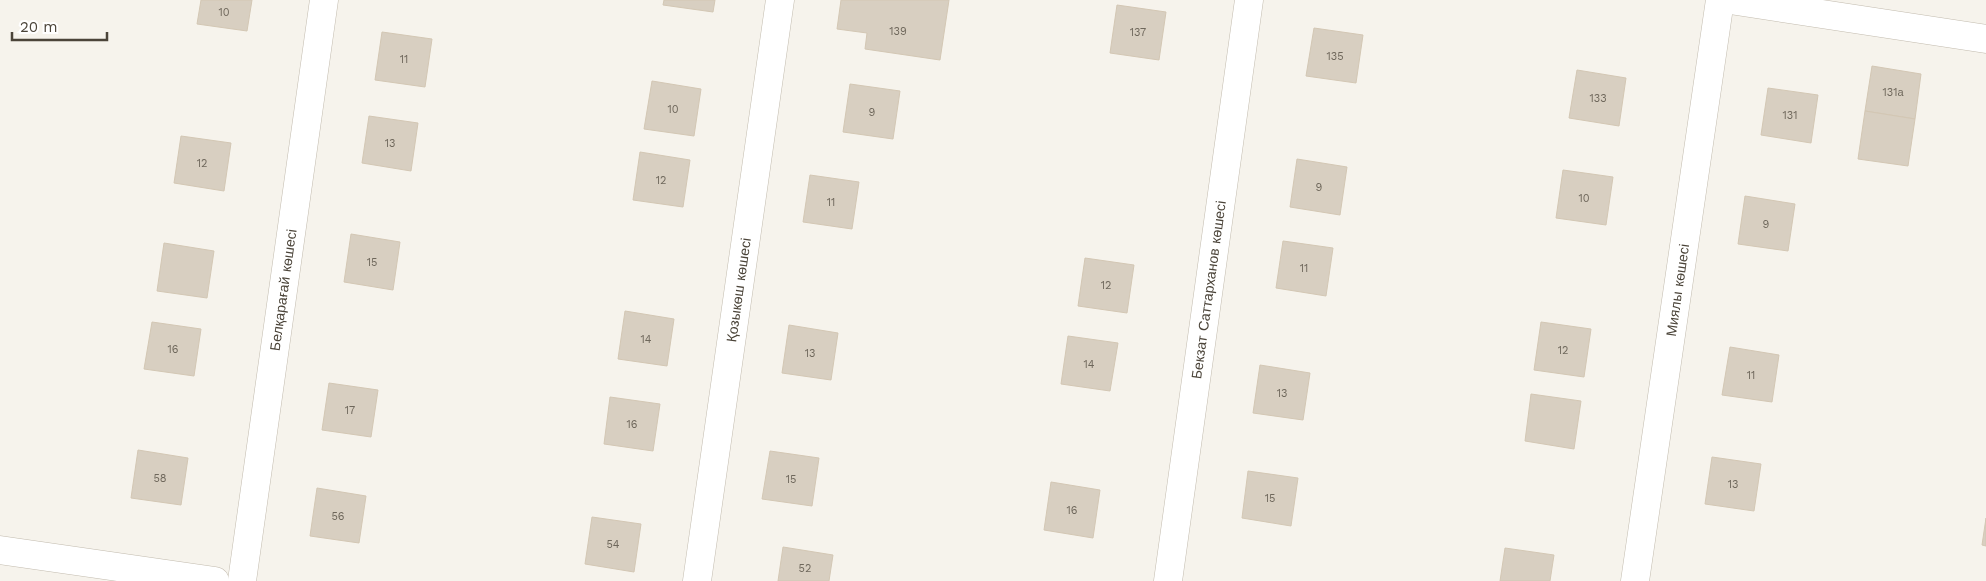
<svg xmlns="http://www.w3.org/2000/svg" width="1986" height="581" font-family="'Work Sans',sans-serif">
<rect width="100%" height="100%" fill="#f6f3ec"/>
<!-- building -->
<g fill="#d8cfc1" stroke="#d3c7b4">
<polygon points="201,0 252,0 247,31 197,24"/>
<polygon points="664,0 715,0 713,12 663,5"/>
<polygon points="841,0 949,0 940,60 865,49 867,33 837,29"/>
<polygon points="1117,5 1166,12 1159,60 1110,53"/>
<polygon points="1314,28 1363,35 1356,83 1306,76"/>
<polygon points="382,32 432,39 425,87 375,80"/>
<polygon points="1872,66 1921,74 1915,119 1865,111"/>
<polygon points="1577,70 1626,78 1619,126 1569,118"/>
<polygon points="652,81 701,89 694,136 644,129"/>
<polygon points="850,84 900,91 893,139 843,132"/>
<polygon points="1768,88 1818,95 1811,143 1761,135"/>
<polygon points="1865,111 1915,119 1908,166 1858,159"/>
<polygon points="369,116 418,123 411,171 362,163"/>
<polygon points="181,136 231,143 224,191 174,183"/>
<polygon points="640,152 690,160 683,207 633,200"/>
<polygon points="1297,159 1347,167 1340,215 1290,207"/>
<polygon points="1563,170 1613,177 1606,225 1556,218"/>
<polygon points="810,175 859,182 852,229 803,222"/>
<polygon points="1745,196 1795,204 1788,251 1738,244"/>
<polygon points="351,234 400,242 393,290 344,282"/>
<polygon points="1283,241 1333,248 1326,296 1276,288"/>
<polygon points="164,243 214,251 207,298 157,291"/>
<polygon points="1085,258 1134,265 1127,313 1078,306"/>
<polygon points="625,311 674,319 667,366 618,359"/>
<polygon points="152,322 201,329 194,376 144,369"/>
<polygon points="1541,322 1591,329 1584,377 1534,370"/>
<polygon points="789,325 838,333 831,380 782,373"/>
<polygon points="1068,336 1118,343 1110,391 1061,384"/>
<polygon points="1730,347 1779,355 1772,402 1722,395"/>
<polygon points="1260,365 1310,373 1303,420 1253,413"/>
<polygon points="329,383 378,390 371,437 322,430"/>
<polygon points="1531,394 1581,401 1574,449 1525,441"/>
<polygon points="610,397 660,404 653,451 604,444"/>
<polygon points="138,450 188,458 181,505 131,498"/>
<polygon points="770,451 819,458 812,506 762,499"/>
<polygon points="1712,457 1761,464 1754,511 1705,504"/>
<polygon points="1248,471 1298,478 1291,526 1242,518"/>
<polygon points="1051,482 1100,490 1093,538 1044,530"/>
<polygon points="317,488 366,496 359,543 310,536"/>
<polygon points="592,517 641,524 634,572 585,564"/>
<polygon points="1986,518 1986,546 1982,545"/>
<polygon points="783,547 833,555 829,581 778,581"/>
<polygon points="1505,548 1554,555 1550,581 1500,581"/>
</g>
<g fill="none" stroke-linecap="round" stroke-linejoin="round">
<defs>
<g id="minor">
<polyline points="1730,0 1986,39"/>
<polyline points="0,550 215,581"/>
<path id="s1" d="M242 581 324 0"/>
<path id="s2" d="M697 581 780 0"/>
<path id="s3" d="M1168 581 1249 0"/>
<path id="s4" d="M1635 581 1720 0"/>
</g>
</defs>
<!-- minor casing -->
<use href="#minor" stroke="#c2bbae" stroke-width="29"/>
<!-- minor -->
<use href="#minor" stroke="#fff" stroke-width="28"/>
</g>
<g text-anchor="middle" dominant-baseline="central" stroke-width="4" stroke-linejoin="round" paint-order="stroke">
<!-- number labels -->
<g font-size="11" fill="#6e675b">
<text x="224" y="12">10</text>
<text x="898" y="31">139</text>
<text x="1138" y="32">137</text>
<text x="1335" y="56">135</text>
<text x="404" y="59">11</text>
<text x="1893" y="92">131а</text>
<text x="1598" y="98">133</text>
<text x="673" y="109">10</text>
<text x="872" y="112">9</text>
<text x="1790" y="115">131</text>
<text x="390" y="143">13</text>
<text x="202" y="163">12</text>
<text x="661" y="180">12</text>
<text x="1319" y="187">9</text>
<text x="1584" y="198">10</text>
<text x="831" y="202">11</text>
<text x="1766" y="224">9</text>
<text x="372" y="262">15</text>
<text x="1304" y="268">11</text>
<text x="1106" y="285">12</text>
<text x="646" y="339">14</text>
<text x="173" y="349">16</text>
<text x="1563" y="350">12</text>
<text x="810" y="353">13</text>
<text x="1089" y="364">14</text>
<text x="1751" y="375">11</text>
<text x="1282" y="393">13</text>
<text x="350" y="410">17</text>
<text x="632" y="424">16</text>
<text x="160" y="478">58</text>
<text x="791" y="479">15</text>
<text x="1733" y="484">13</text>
<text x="1270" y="498">15</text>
<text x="1072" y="510">16</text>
<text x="338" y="516">56</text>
<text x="613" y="544">54</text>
<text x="805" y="568">52</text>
</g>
<!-- street labels -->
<g font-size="14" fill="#4b4439" stroke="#fff">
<text stroke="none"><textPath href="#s1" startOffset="294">Белқарағай көшесі</textPath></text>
<text stroke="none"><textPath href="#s2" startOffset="294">Қозыкөш көшесі</textPath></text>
<text stroke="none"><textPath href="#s4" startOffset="294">Миялы көшесі</textPath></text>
<text stroke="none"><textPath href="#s3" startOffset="294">Бекзат Саттарханов көшесі</textPath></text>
</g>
</g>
<!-- scale -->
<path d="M12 32v8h95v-8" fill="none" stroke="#4b4439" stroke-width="2.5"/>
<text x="20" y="32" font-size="15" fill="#4b4439" stroke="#ffffff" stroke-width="4" paint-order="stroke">20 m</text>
</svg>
